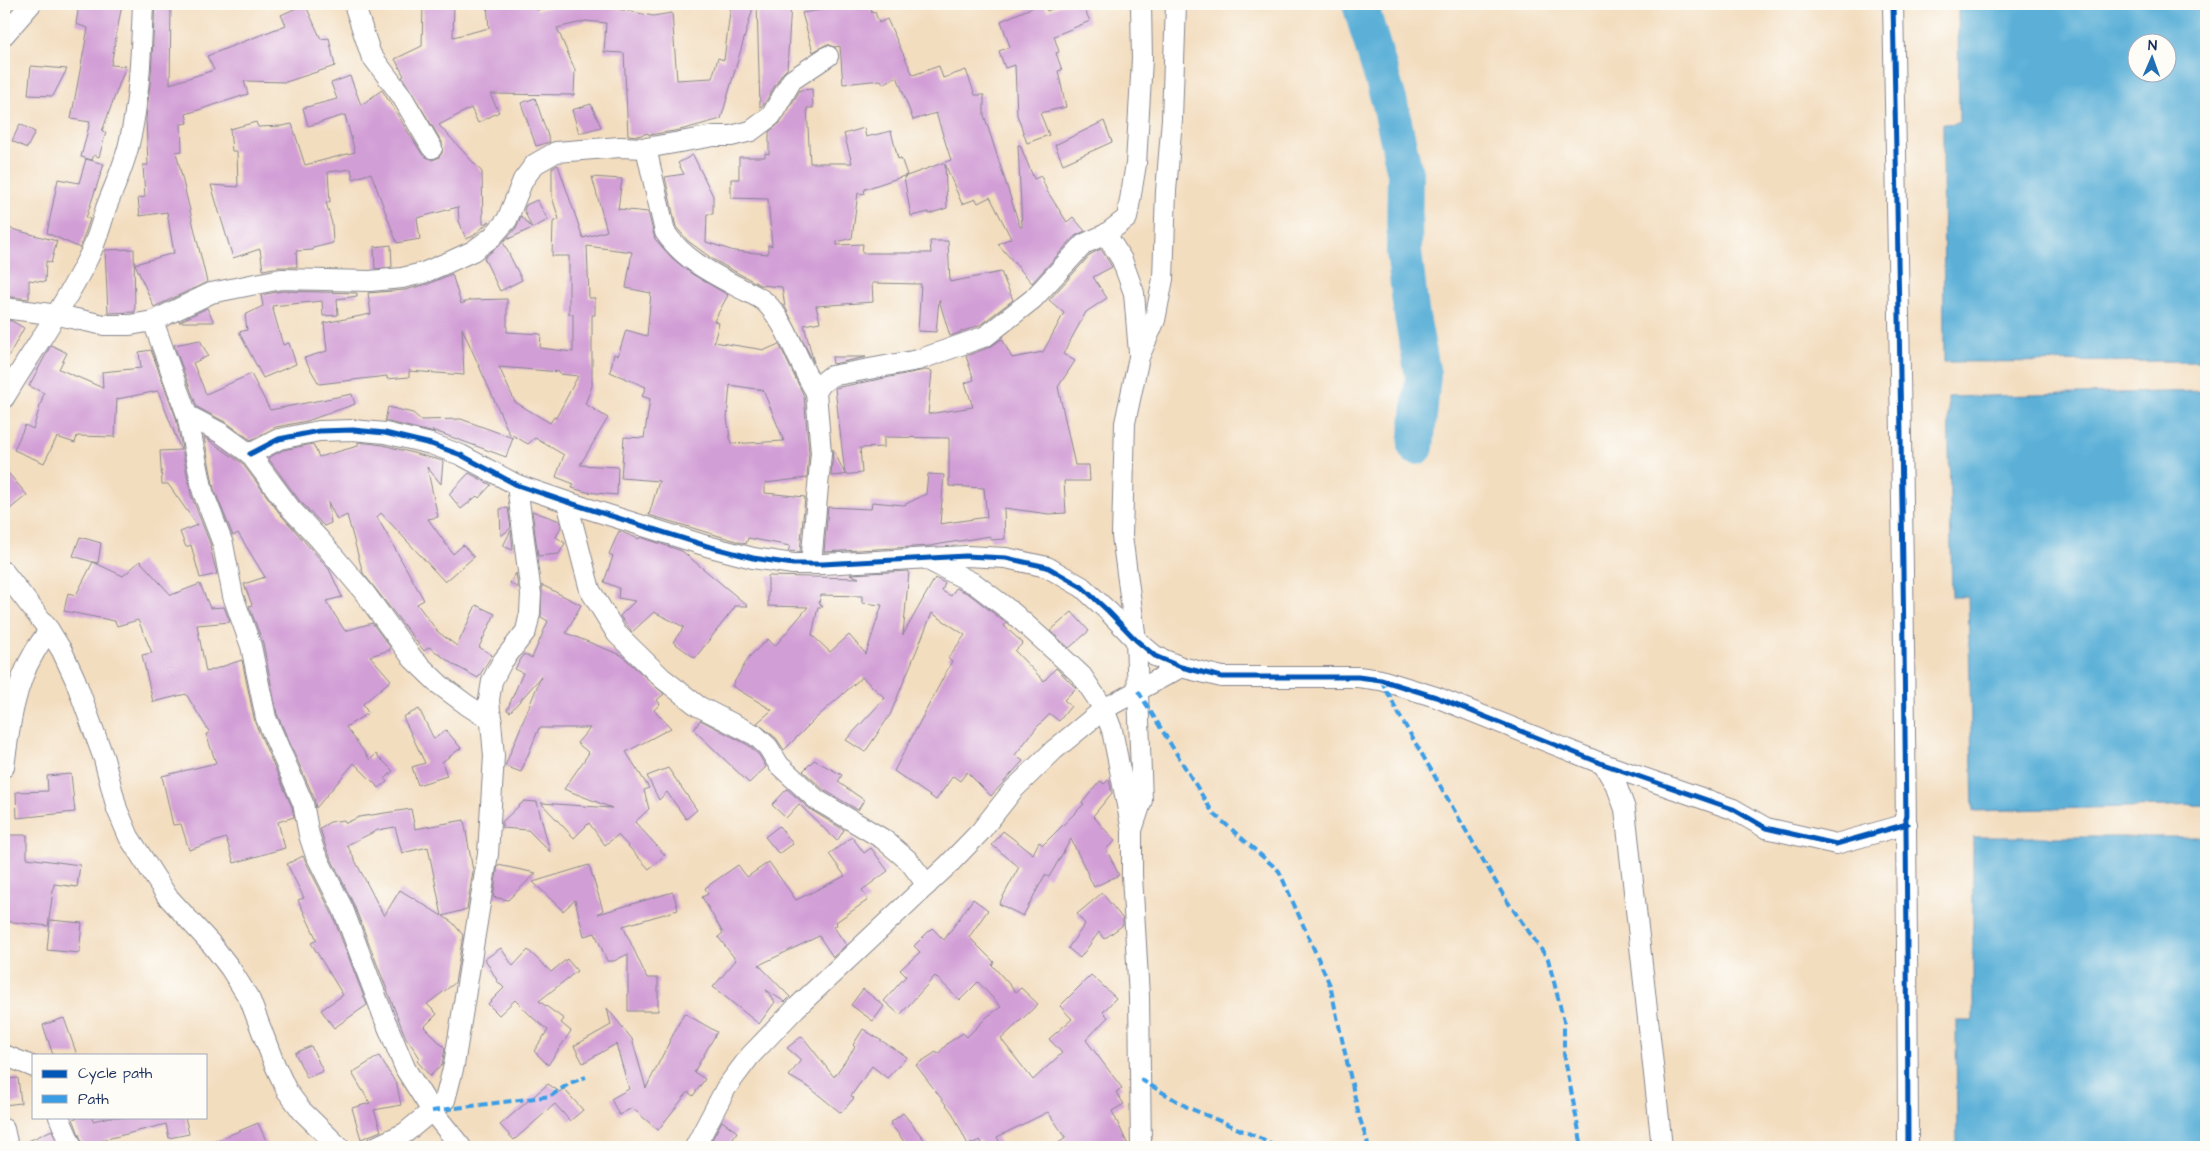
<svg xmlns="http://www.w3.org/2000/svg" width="2210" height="1151" font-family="'Architects Daughter',sans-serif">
<rect width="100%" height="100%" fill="#fdfcf7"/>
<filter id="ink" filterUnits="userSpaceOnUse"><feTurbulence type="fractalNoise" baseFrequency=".02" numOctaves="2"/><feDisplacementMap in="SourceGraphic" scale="10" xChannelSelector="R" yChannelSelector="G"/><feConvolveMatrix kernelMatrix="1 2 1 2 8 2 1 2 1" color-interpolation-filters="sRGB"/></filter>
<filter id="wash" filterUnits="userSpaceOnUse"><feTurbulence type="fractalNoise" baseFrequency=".0096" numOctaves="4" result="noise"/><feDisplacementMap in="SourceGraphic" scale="20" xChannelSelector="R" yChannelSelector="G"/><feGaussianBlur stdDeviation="1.12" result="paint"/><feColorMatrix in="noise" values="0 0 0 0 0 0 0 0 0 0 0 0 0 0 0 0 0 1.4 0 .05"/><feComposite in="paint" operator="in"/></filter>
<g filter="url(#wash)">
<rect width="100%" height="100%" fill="#f3ddbf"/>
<!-- water -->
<g fill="#5cb0d8" stroke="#3c709b" fill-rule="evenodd">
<path d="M1958 4H2206V361L1944 362 1943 124 1959 123ZM2138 42H2168V72H2138Z"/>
<polygon points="2206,391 2206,805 1973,811 1968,597 1952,597 1948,397"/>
<polygon points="1973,837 2206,837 2206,1147 1957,1147 1956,1021 1973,1021"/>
</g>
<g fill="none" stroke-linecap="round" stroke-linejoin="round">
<!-- river -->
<polyline stroke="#5cb0d8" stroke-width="36" points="1360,4 1390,104 1405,173 1404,251 1411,311 1423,375 1416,447"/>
</g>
<g id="blocks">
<!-- building -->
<g fill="#d29ed6" fill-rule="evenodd">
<polygon points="79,4 122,4 111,65 126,66 102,131 106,132 99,157 94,155 92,160 81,157 90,122 71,119 88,28 76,24"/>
<polygon points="155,4 171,4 170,84 214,70 207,56 286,25 281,15 305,4 321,39 329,38 335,66 286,82 244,81 248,94 186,114 188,123 181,124 182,151 176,152 207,282 154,307 135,264 174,253 167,212 140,216 138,198 145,197 143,165 148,165 146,119 151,75"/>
<polygon points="487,4 535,4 537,10 565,4 618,4 618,9 653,16 672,13 677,80 712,78 718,58 724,60 731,4 754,4 721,119 680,130 649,135 648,133 638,136 628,135 624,53 604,52 606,23 586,21 557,28 575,70 574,95 490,94 499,112 478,123 471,108 439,125 482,172 483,224 490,221 473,236 466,239 459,221 458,207 417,218 420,239 397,243 371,173 353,179 351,169 328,172 330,202 326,202 332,224 333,243 313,248 313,250 296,251 297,267 279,267 263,270 260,249 233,258 211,185 238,187 237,151 232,151 230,129 256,122 258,127 282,126 292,124 305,165 355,152 345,115 308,126 303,108 337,99 331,83 350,76 361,105 382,90 422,154 432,160 438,158 442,153 442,142 402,77 404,76 395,59 422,46 423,5 454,5 453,37 489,28"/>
<polygon points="757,4 791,4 787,69 782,74 763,106 760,107"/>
<polygon points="858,4 869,4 872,13 875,12 879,23 887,19 913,75 939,66 943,78 966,70 975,95 984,95 984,115 1020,227 1022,227 1018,145 1020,145 1034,179 1041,176 1047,191 1067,222 1073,217 1085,231 1075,236 1032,283 998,244 1011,238 990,197 978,203 976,199 962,204 945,164 947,208 929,214 929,212 911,216 904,177 951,160 936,113 913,120 897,76 883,84 881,80 843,84 840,46 835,47 827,44 813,52 802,13"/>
<polygon points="1040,4 1043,4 1047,11 1065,4 1082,4 1090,21 1054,36 1059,52 1056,53 1062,70 1058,71 1066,107 1040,113 1049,135 1027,143 1017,115 1015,65 1005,68 999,51 1010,47 1001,21"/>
<polygon points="31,66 67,69 53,96 28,95"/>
<polygon points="812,89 813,108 807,108 810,163 852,163 844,134 864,128 866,137 891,131 898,159 901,158 907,175 865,189 864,194 858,193 852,238 837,242 837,245 863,244 862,253 931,253 930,241 948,241 950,282 1001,272 1013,300 980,325 950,336 939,300 936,332 918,331 921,284 872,283 873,302 816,306 820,322 804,325 814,363 785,307 782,287 760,285 714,260 688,241 676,227 665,177 684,174 678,163 693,155 713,196 713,214 707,214 706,242 734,251 768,254 768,245 772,246 768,199 731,198 731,179 739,179 739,157 765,157 765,153 769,154 769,132 781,122 800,90"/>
<polygon points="535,98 550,142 536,146 521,103"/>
<polygon points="591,104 601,127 579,133 572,110"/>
<polygon points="1104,121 1112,142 1063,164 1055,145"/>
<polygon points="20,124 35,132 27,148 12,141"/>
<polygon points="86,159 104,164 86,218 90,219 80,248 47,233 58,179 79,183"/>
<path d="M558 165 583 238 607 231 592 177 622 179 618 209 648 212 655 239 672 258 692 274 728 295 714 321 719 323 714 342 765 350 779 344 804 396 809 453 807 478 765 483V493L805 497 800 552 788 551 790 546 748 538 746 544 649 515 659 481 621 478 624 437 644 438 650 399 642 396 646 387 610 372 614 354 618 356 626 330 647 336 651 293 626 288 632 252 587 246 589 298H595V315H592V386L585 404 608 418 580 465 618 467 617 495 586 492 572 488 574 484 556 477 564 455 535 438 528 444 509 433 462 328 464 375 409 371V377L387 379V376L319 384 304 358 327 351 324 323 371 314 368 293 405 290 428 284 452 274 461 304 470 300 507 299V332L541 334 540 348 573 352V314H569V256H552L553 222 559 219 552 197V168ZM499 367 560 372V374L578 376 556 418 554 417 550 423 515 402ZM730 385 763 390 784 441 731 444 727 418Z"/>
<polygon points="537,200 548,220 532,228 524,210 526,205"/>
<polygon points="521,216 532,228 504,241 516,228"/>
<polygon points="4,227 57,241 51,263 46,261 45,282 29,280 29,299 4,296"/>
<polygon points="503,242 522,280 500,291 484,258"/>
<polygon points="391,245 392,267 375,269 374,247"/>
<polygon points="134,249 135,312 108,313 105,250"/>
<polygon points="1101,249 1112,267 1093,277 1107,298 1086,312 1063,354 1075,361 1058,387 1075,465 1089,465 1090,481 1064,481 1066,513 1049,514 1004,508 1005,539 990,540 990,536 929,546 824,552 828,507 871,509 872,502 904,505 926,494 928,474 944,475 940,524 987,517 984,488 949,486 949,438 884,437 884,447 860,448 862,473 831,476 833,449 845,474 835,388 925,370 932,371 928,414 973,407 965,383 974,380 966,356 990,347 1002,339 1012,358 1043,352 1064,313 1049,300 1091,254"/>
<polygon points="282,291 357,293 357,296 337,299 338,315 323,316 322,301 272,306 283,345 289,343 296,364 263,378 239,332 247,330 245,315 263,306 261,295"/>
<polygon points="207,308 214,322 179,322"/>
<polygon points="4,320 12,321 24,328 4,364"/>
<polygon points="200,340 208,356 193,363 206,394 251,374 270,410 352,394 355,404 307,421 276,427 251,440 227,423 197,407 174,345"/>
<polygon points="51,345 67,353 59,369 103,388 102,372 141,368 139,352 151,350 176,418 191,495 211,546 210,547 217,574 200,578 191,545 186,547 180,532 197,525 168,484 162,484 160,451 181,450 158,391 117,399 115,437 77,436 75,443 57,437 44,463 14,450 25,425 33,429 44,393 29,386"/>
<polygon points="832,357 866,357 833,364"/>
<polygon points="388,407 413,413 421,420 461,419 513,438 506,457 432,430 435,433 385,421"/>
<polygon points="204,437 242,463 281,515 329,569 342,597 326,601 345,631 372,623 390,647 390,650 370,656 391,680 363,704 368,713 346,727 370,760 376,754 393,771 385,779 387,782 379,788 354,763 316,808 314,798 277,714 263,643 249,606 252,605 244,584 265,577 238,533 233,536 214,489"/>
<polygon points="358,442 383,445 443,461 441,484 427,467 438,517 428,519 453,554 463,545 474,557 445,582 381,513 377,517 424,600 417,604 438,632 457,646 476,605 495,614 479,647 492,655 478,678 454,665 429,647 424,651 363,573 347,515 337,520 328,502 331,523 324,526 299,500 268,458 283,450 313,444 319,457 358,446"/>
<polygon points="4,468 27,495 4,514"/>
<polygon points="469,473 491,485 479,498 477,496 461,509 449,494"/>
<polygon points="508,508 511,528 501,536 500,509"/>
<polygon points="532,511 560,521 561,527 556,537 565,543 559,554 538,556"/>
<polygon points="511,530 513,550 503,546"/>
<polygon points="619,531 639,539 640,537 682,551 748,606 734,606 735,607 695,658 673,642 684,627 654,612 632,632 620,616 635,601 618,598 619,588 604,582 613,556 609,554"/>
<polygon points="80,537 101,543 98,563 93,562 123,576 140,561 171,595 200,584 210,608 224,607 230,622 197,625 206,672 242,660 255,723 292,807 294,817 278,822 285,848 234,863 226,838 189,850 181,824 173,825 162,776 216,763 206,734 210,733 186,694 153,702 142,655 152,653 138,620 117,626 115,621 64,611 68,593 76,595 93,562 73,556"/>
<path d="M909 571 903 635 935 578 945 583 942 591 951 596 956 588 969 594 1006 623 1004 626 1023 643 1015 651 1044 681 1056 668 1076 688 1064 700 1071 706 1059 721 1050 714 1037 727 1015 755 1023 761 991 796 967 772 960 781 953 776 936 800 894 771 952 661 948 658 965 635 932 613 890 715 865 752 846 740 885 698 862 677 816 718 784 750 776 738 757 723 772 710 732 686 749 657 768 639 775 646 808 607 768 606V576L859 578 850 574ZM821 595 862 596V603L882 605 866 654 849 635 830 652 812 635 818 607H823L819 603Z"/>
<polygon points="516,573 518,588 510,583"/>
<polygon points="542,585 581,605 566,633 621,655 664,694 657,700 660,704 654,710 671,728 626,752 649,788 644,790 649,809 635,822 665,855 649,869 618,835 605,845 589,823 574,838 541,803 612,808 564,789 589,753 577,743 590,728 539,728 521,772 505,766 541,677 510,712 507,710 523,673 515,669 524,654 532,658 548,621 541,617"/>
<polygon points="1072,612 1089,631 1069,648 1050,631"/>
<polygon points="419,709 434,739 446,730 461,748 442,762 447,776 418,785 412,767 425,763 403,717"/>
<polygon points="700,720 748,745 759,755 766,767 749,783 694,730"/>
<polygon points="814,760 842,775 838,782 864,800 858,810 824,790 803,771"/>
<polygon points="668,768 697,810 686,819 667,792 659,800 647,776"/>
<polygon points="71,774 75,812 17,818 16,792 48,791 47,776"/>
<polygon points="1109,779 1112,793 1093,816 1115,841 1106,849 1119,875 1094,887 1071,839 1049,877 1045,875 1023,916 999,904 1019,867 992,845 1003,831 1033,854 1039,842 1043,845 1084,804 1082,803 1100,781 1104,784"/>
<polygon points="787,789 811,810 844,830 837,841 799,804 786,818 772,805"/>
<polygon points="524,801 537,802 550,852 528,830 502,828 502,822"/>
<path d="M411 809 415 829 464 820 473 871 467 909 443 916 453 923 463 935 455 983 427 1004 437 1014 424 1027 445 1048 442 1065 430 1076 417 1061 420 1058 405 1036 354 905 326 848 320 828 330 822 344 820 346 823 359 817ZM395 827 402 853 428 847 442 916 400 890 384 916 347 845 378 830Z"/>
<polygon points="779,826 793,844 779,854 765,837"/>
<polygon points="9,835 27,835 27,858 80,865 77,887 54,884 48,926 4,921 4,863 8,863"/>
<polygon points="852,837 864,853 871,848 888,871 862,890 868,900 836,922 837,925 834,927 846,945 833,957 819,936 759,965 790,997 785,1002 766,990 775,1002 759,1024 713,987 736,960 718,937 723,933 702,897 708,894 705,888 738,865 747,877 769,862 796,900 845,876 829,854"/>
<polygon points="303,856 332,914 367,1005 334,1028 321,1010 343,995 311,943 317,940 298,900 304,898 287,864"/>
<polygon points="498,865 536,873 508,900 493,897"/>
<polygon points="589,865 603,910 598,914 673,892 678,910 623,926 647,978 658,978 658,1011 628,1011 628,954 614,961 607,961 595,933 584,936 575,900 563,911 533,882"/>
<polygon points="1102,893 1123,919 1123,925 1104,939 1099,932 1080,958 1068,948 1085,924 1077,914"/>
<polygon points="973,899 988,910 969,937 994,962 992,965 1016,992 1021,988 1038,1004 1001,1039 1033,1080 1062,1053 1049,1039 1072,1019 1060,1006 1091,975 1116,998 1103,1012 1108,1017 1086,1040 1122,1088 1116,1092 1124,1104 1112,1111 1129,1147 1052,1147 1066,1138 1048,1112 997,1137 1002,1147 984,1147 980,1140 968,1145 953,1114 916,1065 936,1052 938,1054 948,1043 963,1033 967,1037 988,1016 1001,1007 978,982 960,1000 935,976 900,1015 884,1001 906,976 900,970 920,952 914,946 932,928 944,940"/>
<polygon points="50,920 82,923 79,953 47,950"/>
<polygon points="501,948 513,966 528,950 551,972 567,959 577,971 539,1001 564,1019 561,1023 571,1031 548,1065 534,1051 548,1030 534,1019 515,1000 499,1015 488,1004 504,988 498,982 485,959"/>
<polygon points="863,989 884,1006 873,1021 851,1005"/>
<polygon points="607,1008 632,1039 646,1088 684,1013 717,1032 694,1072 705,1079 693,1096 688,1092 658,1130 632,1108 619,1115 611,1099 629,1089 616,1044 583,1063 574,1046 611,1025"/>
<polygon points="64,1018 77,1055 53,1055 43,1025"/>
<polygon points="863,1029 907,1057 887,1078 872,1066 851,1096 854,1098 841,1113 810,1088 789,1076 801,1060 787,1048 802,1036 834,1077 855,1047 853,1045"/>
<polygon points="311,1046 323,1071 307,1078 295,1053"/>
<polygon points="379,1056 397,1085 401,1105 374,1110 381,1131 361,1139 352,1108 370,1103 352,1073"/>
<polygon points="18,1078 21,1103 4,1105 4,1079"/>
<polygon points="548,1084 560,1092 563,1088 583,1110 570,1121 555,1104 514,1140 500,1125"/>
<polygon points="903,1113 930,1147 908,1147 890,1123"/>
<polygon points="78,1117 92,1117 93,1121 110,1117 185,1117 189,1134 169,1138 166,1124 103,1140 104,1147 84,1147 73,1119"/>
<polygon points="722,1121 737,1132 727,1147 708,1147"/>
<polygon points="258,1123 269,1147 201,1147"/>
<polygon points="52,1130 59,1147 20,1147 20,1145"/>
</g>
</g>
</g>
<g filter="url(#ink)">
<use href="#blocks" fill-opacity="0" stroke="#87868e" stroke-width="1"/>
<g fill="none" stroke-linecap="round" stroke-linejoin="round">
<defs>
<g id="minor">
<polyline points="354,4 371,55 401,95 432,148"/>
<path d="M1893 4C1901 385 1907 766 1908 1147"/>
<polyline points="4,35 31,4"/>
<polyline points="1106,234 1122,260 1134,293 1139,353"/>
<polyline points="4,308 58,315 104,325 130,325 153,321 211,293 281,279 370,281 402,278 423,273 449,262 473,251 492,237 507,220 523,180 535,164 556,152 620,147 646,148"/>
<polyline points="153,321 187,415 221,433 250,454 290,508 320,540 364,592 413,659 440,685 467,705 481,714 492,717"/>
<path d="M816 392C799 366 787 322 765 302 758 296 747 292 738 287 711 273 683 259 665 232L646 148 714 136H731L751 131 771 116 792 80 828 56"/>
<path d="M4 398C32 351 64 307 88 258 96 243 101 225 106 208 114 187 124 166 129 144 140 98 141 50 143 4"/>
<polyline points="187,415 203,492 223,544 233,596 251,646 266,718 303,803 309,835 315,853 343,909 385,1020 406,1070 432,1111 461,1147"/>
<polyline points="250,454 279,439 319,431 353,430 385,433 431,444 461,455 517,485 567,502 707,546 753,558 793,564 823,564 966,556 1006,558 1047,567 1082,587 1108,611 1136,640 1155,656 1181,667 1222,677 1358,677 1381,680 1436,697 1603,764 1733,809 1766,828 1836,844 1907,824"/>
<polyline points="567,502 590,590 617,634 662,678 698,706 755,735 768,747 779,765 817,800 883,839 909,861 927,885"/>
<polyline points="928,560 975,584 1013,613 1053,649 1082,676 1104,709 1112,730 1132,830 1132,875 1139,997 1141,1147"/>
<polyline points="811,564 821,453 816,392 822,383 831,376 918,360 986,336 1033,299 1084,244 1106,234 1127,218 1136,164 1142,59 1141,4"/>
<polyline points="4,572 49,630 62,651 75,679 104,759 117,809 129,837 167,896 213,946 230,968 250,1000 274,1063 287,1091 302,1111 339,1147"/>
<polyline points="1603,764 1617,787 1625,809 1662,1147"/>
<path d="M4 767C9 730 14 686 34 653 38 645 44 638 49 630"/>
<polyline points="1132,830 1142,800 1136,640 1122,536 1125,423 1139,357 1155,320 1163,279 1166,191 1172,119 1176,4"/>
<polyline points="4,1055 34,1067"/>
<polyline points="59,1117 72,1147"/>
<polyline points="4,1129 8,1147"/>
<polyline points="375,1147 405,1133 445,1100 454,1065 488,854 494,756 489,700 492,681 502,662 526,631 530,613 531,594 517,485"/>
<polyline points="695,1147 726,1088 750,1056 796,1008 949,864 980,832 1013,790 1054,750 1104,709 1181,667"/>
</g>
</defs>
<!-- minor casing -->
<use href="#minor" stroke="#87868e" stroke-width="22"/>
<!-- minor -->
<use href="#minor" stroke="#fff" stroke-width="20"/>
<!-- quiet -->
<g stroke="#3b9de6" stroke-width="4" stroke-dasharray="8 4" stroke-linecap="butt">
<polyline points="1381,680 1401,718 1505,898 1548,959 1564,1021 1564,1054 1582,1147"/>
<polyline points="1138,691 1213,813 1279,871 1330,985 1359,1116 1369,1147"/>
<polyline points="1140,1079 1187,1107 1262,1139 1275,1147"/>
<polyline points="432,1111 551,1096 570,1083 586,1077"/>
</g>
<defs>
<g id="cycleway">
<path d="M1893 4C1901 385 1907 766 1908 1147"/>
<polyline points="250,454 279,439 319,431 353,430 385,433 431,444 461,455 517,485 567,502 707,546 753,558 793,564 823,564 966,556 1006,558 1047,567 1082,587 1108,611 1136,640 1155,656 1181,667 1222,677 1358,677 1381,680 1436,697 1603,764 1733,809 1766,828 1836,844 1907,824"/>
</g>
</defs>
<!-- cycleway casing -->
<use href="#cycleway" stroke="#fdfcf7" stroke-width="8"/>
<!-- cycleway -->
<use href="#cycleway" stroke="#0057b8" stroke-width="5"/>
</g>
</g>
<!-- margin -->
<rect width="2210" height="1151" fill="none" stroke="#fdfcf7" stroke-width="20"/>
<!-- legend -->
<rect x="32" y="1054" width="175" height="65" fill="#fdfcf7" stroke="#a3aaba"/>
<rect x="42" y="1070" width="25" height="8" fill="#0057b8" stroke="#a3aaba"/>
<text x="78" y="1078" font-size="15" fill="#1b2f5e">Cycle path</text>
<rect x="42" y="1095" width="25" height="8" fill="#3b9de6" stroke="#a3aaba"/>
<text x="78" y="1104" font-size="15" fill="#1b2f5e">Path</text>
<!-- north arrow -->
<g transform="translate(2152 58) rotate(2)"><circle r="24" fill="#fdfcf7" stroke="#a3aaba"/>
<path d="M0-4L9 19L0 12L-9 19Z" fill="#1f6fb2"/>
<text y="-8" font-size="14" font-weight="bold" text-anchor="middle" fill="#1b2f5e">N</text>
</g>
</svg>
